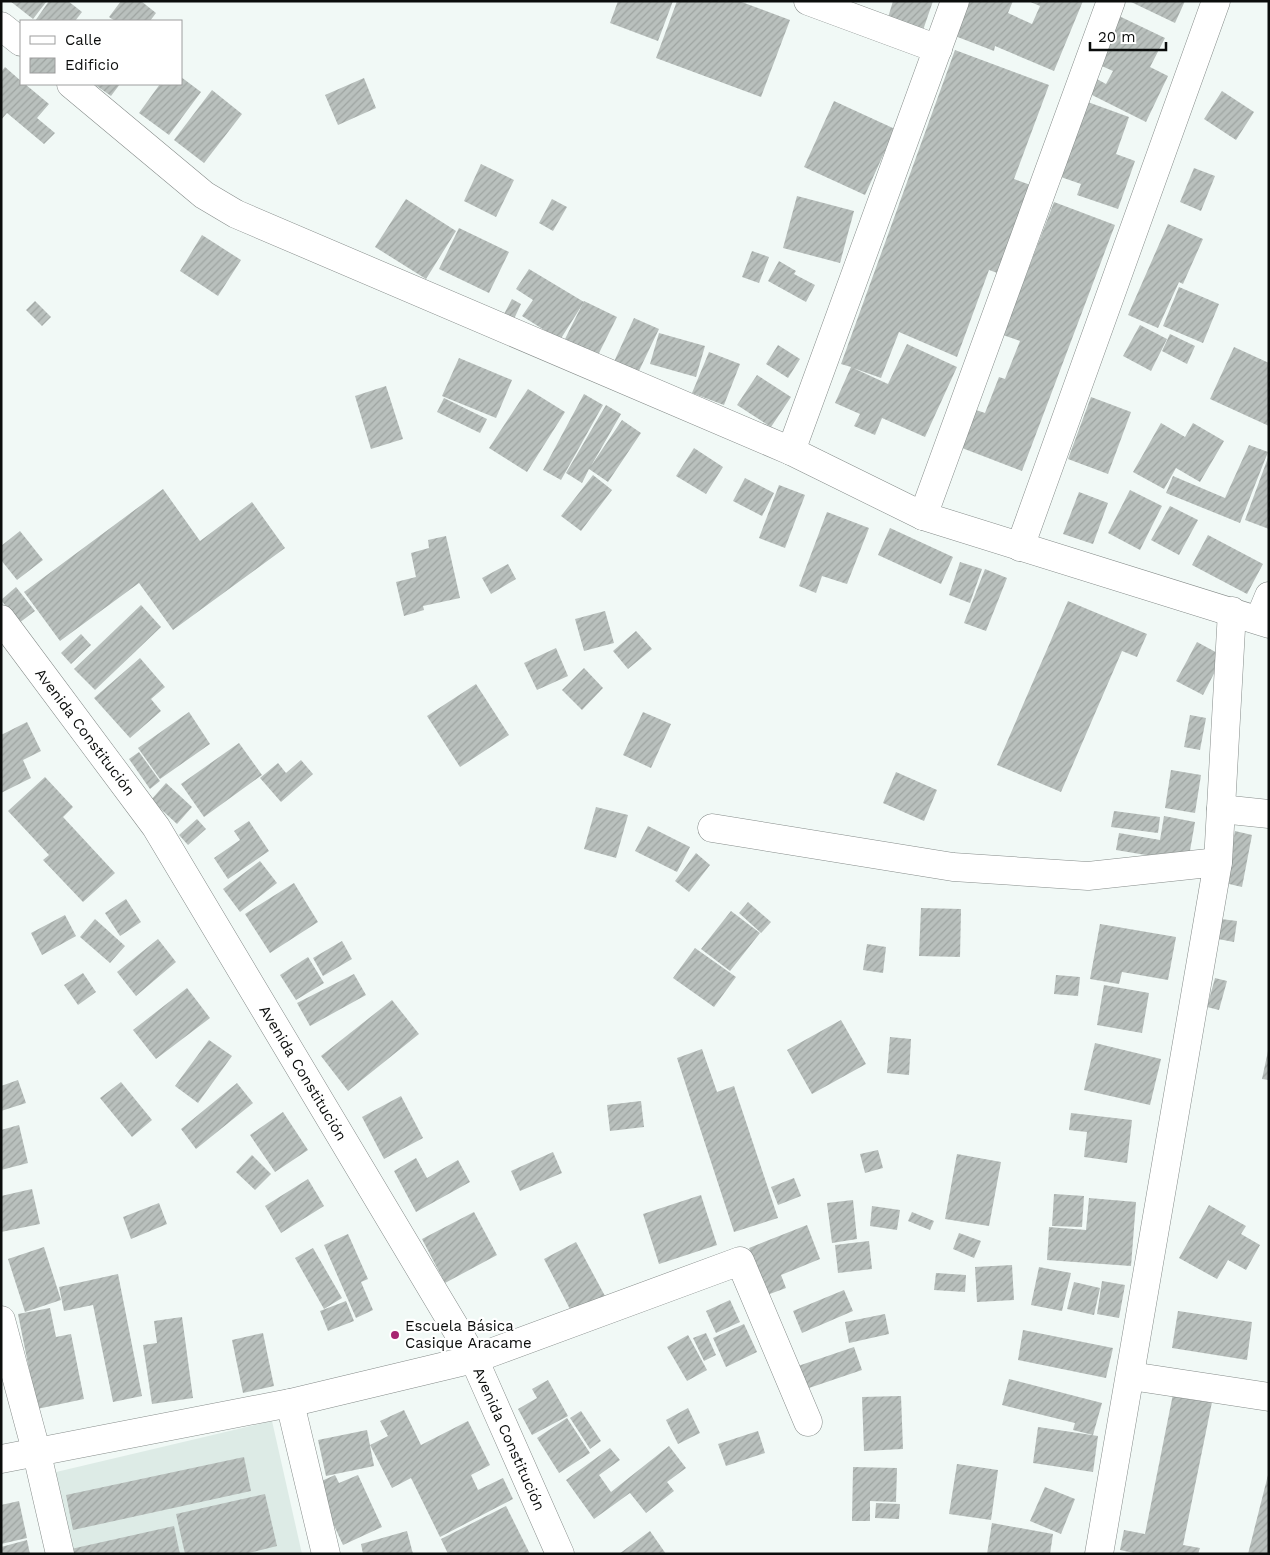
<svg xmlns="http://www.w3.org/2000/svg" width="1270" height="1555" font-family="'Work Sans',sans-serif">
<defs>
<pattern id="building-hatch" width="6" height="6" patternUnits="userSpaceOnUse" patternTransform="scale(1.25)"><rect width="6" height="6" fill="#b9c0bd"/><path d="M-1 1l2-2M0 6l6-6M5 7l2-2" fill="none" stroke="#9ea4a1"/></pattern>
</defs>
<rect width="100%" height="100%" fill="#f1f9f6"/>
<!-- built -->
<polygon fill="#ddebe6" points="272,1421 302,1554 71,1554 52,1473"/>
<!-- building -->
<g fill="url(#building-hatch)">
<polygon points="10,1 47,1 33,19"/>
<polygon points="49,1 68,1 82,12 75,21 35,21"/>
<polygon points="121,1 141,1 156,13 150,21 115,21 109,17"/>
<polygon points="618,1 673,1 658,41 610,23"/>
<polygon points="677,1 739,1 790,20 761,97 656,58"/>
<polygon points="893,1 933,1 922,33 887,21"/>
<polygon points="969,1 1013,1 1008,13 1032,24 1040,6 1028,1 1083,1 1054,71 995,46 994,51 955,36"/>
<polygon points="1129,1 1185,1 1175,23"/>
<polygon points="1119,16 1165,38 1150,67 1168,76 1146,122 1088,93 1095,78 1106,84 1113,71 1095,63"/>
<polygon points="955,50 1049,85 1014,179 1036,187 1003,275 989,270 957,357 899,332 881,378 853,368 888,384 907,344 957,367 925,437 882,418 875,435 854,426 860,414 835,403 851,367 841,364"/>
<polygon points="5,67 21,81 21,84 25,84 49,104 37,118 55,133 44,144 7,113 1,120 1,72"/>
<polygon points="181,77 201,92 169,135 139,113 160,84 181,84"/>
<polygon points="364,78 376,108 338,125 325,95"/>
<polygon points="94,84 120,84 111,96"/>
<polygon points="212,90 242,114 204,163 174,140"/>
<polygon points="1222,91 1254,112 1236,140 1204,119"/>
<polygon points="834,101 895,129 865,195 804,167"/>
<polygon points="1085,101 1129,117 1116,154 1135,161 1118,209 1077,195 1081,184 1058,176"/>
<polygon points="481,164 514,180 496,217 464,201"/>
<polygon points="1194,168 1215,176 1201,211 1180,202"/>
<polygon points="797,196 854,211 840,263 783,248"/>
<polygon points="406,199 456,231 426,279 375,247"/>
<polygon points="552,199 567,207 553,231 539,223"/>
<polygon points="1054,202 1115,225 1022,471 962,448 976,410 985,413 999,377 1005,379 1020,341 1003,335"/>
<polygon points="1168,224 1203,239 1183,284 1179,282 1158,328 1128,315"/>
<polygon points="459,228 509,252 489,293 439,269"/>
<polygon points="202,235 241,260 218,296 180,271"/>
<polygon points="752,251 769,257 759,283 742,277"/>
<polygon points="779,261 796,271 794,274 815,285 806,302 768,281"/>
<polygon points="529,269 584,302 560,340 522,316 533,300 516,289"/>
<polygon points="1179,287 1219,304 1203,343 1163,326"/>
<polygon points="512,299 521,304 513,321 503,316"/>
<polygon points="35,301 51,317 42,326 26,310"/>
<polygon points="584,301 617,317 598,355 565,339"/>
<polygon points="634,318 659,329 637,375 613,364"/>
<polygon points="1140,325 1167,339 1151,371 1123,356"/>
<polygon points="659,333 705,346 696,377 650,364"/>
<polygon points="1170,334 1195,346 1187,364 1162,351"/>
<polygon points="778,345 800,359 788,378 766,364"/>
<polygon points="1234,347 1269,363 1269,426 1210,399"/>
<polygon points="709,352 740,364 724,405 692,393"/>
<polygon points="459,358 512,380 496,418 442,396"/>
<polygon points="757,375 791,397 771,427 737,405"/>
<polygon points="386,386 403,439 371,449 355,396"/>
<polygon points="528,389 565,412 527,472 489,448"/>
<polygon points="584,394 603,405 561,480 543,470"/>
<polygon points="1091,397 1131,412 1108,474 1068,459"/>
<polygon points="444,398 487,419 480,433 437,412"/>
<polygon points="606,405 621,414 591,466 622,420 641,433 608,482 589,469 582,483 566,473"/>
<polygon points="1161,423 1185,437 1193,423 1224,441 1200,482 1176,468 1164,489 1133,472"/>
<polygon points="1249,445 1268,452 1240,523 1166,493 1173,476 1225,498"/>
<polygon points="694,448 723,467 706,494 676,476"/>
<polygon points="1269,455 1269,529 1245,520"/>
<polygon points="593,475 612,490 581,531 561,516"/>
<polygon points="745,478 774,493 762,516 733,501"/>
<polygon points="779,485 805,495 785,548 759,538"/>
<polygon points="163,489 200,541 252,502 285,548 173,630 139,583 60,641 24,592"/>
<polygon points="1130,490 1162,506 1140,550 1108,533"/>
<polygon points="1079,492 1108,503 1093,544 1063,534"/>
<polygon points="1170,506 1198,520 1179,555 1151,540"/>
<polygon points="827,512 869,528 847,584 822,576 816,593 799,586"/>
<polygon points="890,528 953,557 941,584 878,555"/>
<polygon points="20,531 43,560 17,580 1,560 1,546"/>
<polygon points="1208,535 1263,564 1247,594 1192,565"/>
<polygon points="446,536 460,598 423,606 424,610 404,616 396,582 416,577 411,553 429,548 428,540"/>
<polygon points="960,562 982,569 970,603 949,595"/>
<polygon points="508,564 516,579 491,594 482,578"/>
<polygon points="985,569 1007,578 986,631 964,623"/>
<polygon points="16,587 35,611 19,623 1,600"/>
<polygon points="1068,601 1147,634 1137,657 1122,651 1061,792 997,765"/>
<polygon points="141,605 161,627 95,690 74,669"/>
<polygon points="605,611 614,643 584,651 575,619"/>
<polygon points="636,631 652,649 628,669 613,651"/>
<polygon points="81,634 91,645 71,664 61,653"/>
<polygon points="1197,642 1223,656 1203,695 1176,681"/>
<polygon points="556,648 568,676 537,690 524,663"/>
<polygon points="140,658 165,687 151,699 161,711 130,738 94,698"/>
<polygon points="584,668 603,688 582,710 562,690"/>
<polygon points="476,684 509,735 460,767 427,716"/>
<polygon points="189,712 210,744 160,779 138,748"/>
<polygon points="643,712 671,724 651,768 623,755"/>
<polygon points="1190,715 1206,718 1200,750 1184,747"/>
<polygon points="27,722 41,751 23,760 31,778 1,793 1,735"/>
<polygon points="239,743 262,775 204,817 181,784"/>
<polygon points="139,752 160,781 150,789 129,759"/>
<polygon points="301,760 313,774 281,802 260,778 278,763 286,773"/>
<polygon points="1171,770 1201,775 1195,813 1165,808"/>
<polygon points="896,772 937,790 924,821 883,803"/>
<polygon points="45,777 73,807 63,817 115,873 83,902 43,860 49,855 8,811"/>
<polygon points="166,783 192,807 177,824 151,800"/>
<polygon points="596,807 628,815 616,858 584,849"/>
<polygon points="1114,811 1160,817 1158,833 1111,827"/>
<polygon points="1164,816 1195,822 1188,862 1116,850 1119,833 1160,840"/>
<polygon points="197,819 206,829 188,845 179,835"/>
<polygon points="249,821 269,851 228,879 214,858 240,840 234,831"/>
<polygon points="648,826 690,847 677,872 635,851"/>
<polygon points="1235,831 1252,835 1242,887 1225,883"/>
<polygon points="696,853 710,865 689,892 675,881"/>
<polygon points="260,861 277,883 240,912 223,889"/>
<polygon points="294,883 318,922 270,953 245,914"/>
<polygon points="126,899 141,922 120,936 105,913"/>
<polygon points="748,902 771,922 761,933 739,913"/>
<polygon points="921,908 961,909 960,957 919,956"/>
<polygon points="731,911 760,933 730,971 701,949"/>
<polygon points="65,915 76,936 42,955 31,933"/>
<polygon points="95,919 125,946 110,963 80,937"/>
<polygon points="1221,919 1237,921 1234,942 1218,939"/>
<polygon points="1100,924 1176,937 1168,980 1122,972 1119,984 1090,979"/>
<polygon points="158,939 176,962 136,996 117,972"/>
<polygon points="342,941 352,959 323,976 313,958"/>
<polygon points="867,944 886,947 883,973 863,970"/>
<polygon points="695,948 736,977 714,1007 673,978"/>
<polygon points="308,957 324,983 296,1000 280,975"/>
<polygon points="83,973 96,992 78,1005 64,985"/>
<polygon points="354,974 366,995 310,1026 297,1003"/>
<polygon points="1056,975 1080,977 1078,996 1054,994"/>
<polygon points="1215,978 1227,981 1219,1010 1207,1007"/>
<polygon points="1104,985 1149,993 1142,1033 1097,1025"/>
<polygon points="187,988 210,1018 156,1059 133,1030"/>
<polygon points="392,1000 419,1034 348,1091 321,1056"/>
<polygon points="841,1020 866,1064 812,1094 787,1050"/>
<polygon points="890,1037 911,1039 909,1075 887,1073"/>
<polygon points="209,1040 232,1056 198,1103 175,1086"/>
<polygon points="1095,1043 1161,1059 1150,1105 1084,1090"/>
<polygon points="702,1049 717,1092 734,1086 778,1218 734,1232 677,1058"/>
<polygon points="1268,1051 1269,1051 1269,1080 1262,1079"/>
<polygon points="18,1080 26,1103 1,1111 1,1086"/>
<polygon points="121,1082 152,1120 132,1137 100,1098"/>
<polygon points="237,1083 253,1103 196,1149 181,1129"/>
<polygon points="401,1096 423,1138 384,1159 362,1117"/>
<polygon points="641,1101 644,1127 610,1131 607,1105"/>
<polygon points="283,1112 308,1150 275,1172 250,1135"/>
<polygon points="1071,1113 1132,1120 1127,1163 1084,1157 1087,1132 1069,1130"/>
<polygon points="19,1125 28,1163 1,1170 1,1130"/>
<polygon points="878,1150 883,1168 865,1173 860,1154"/>
<polygon points="553,1152 562,1173 520,1191 511,1171"/>
<polygon points="957,1154 1001,1162 989,1226 945,1219"/>
<polygon points="252,1155 271,1174 255,1190 236,1172"/>
<polygon points="416,1158 427,1178 458,1160 470,1182 416,1212 394,1171"/>
<polygon points="794,1178 801,1196 778,1205 771,1187"/>
<polygon points="308,1179 324,1206 281,1233 265,1206"/>
<polygon points="32,1189 40,1224 1,1232 1,1196"/>
<polygon points="1054,1194 1084,1196 1082,1227 1052,1226"/>
<polygon points="701,1195 717,1245 659,1264 643,1214"/>
<polygon points="1089,1198 1136,1202 1131,1266 1047,1260 1049,1227 1086,1230"/>
<polygon points="853,1200 857,1239 832,1243 827,1203"/>
<polygon points="159,1203 167,1224 131,1239 123,1217"/>
<polygon points="1209,1205 1246,1226 1241,1234 1260,1245 1246,1270 1228,1260 1217,1279 1179,1258"/>
<polygon points="872,1206 900,1210 897,1230 870,1226"/>
<polygon points="474,1212 497,1255 445,1283 422,1239"/>
<polygon points="912,1212 934,1221 930,1230 908,1221"/>
<polygon points="807,1225 820,1259 781,1275 786,1288 767,1295 749,1248"/>
<polygon points="959,1233 981,1241 974,1258 953,1249"/>
<polygon points="348,1234 368,1279 361,1282 373,1310 356,1318 324,1245"/>
<polygon points="869,1241 872,1269 838,1273 835,1245"/>
<polygon points="576,1242 605,1296 572,1313 544,1259"/>
<polygon points="44,1247 61,1300 25,1312 8,1259"/>
<polygon points="313,1248 342,1298 324,1309 295,1258"/>
<polygon points="1012,1265 1014,1300 977,1302 975,1267"/>
<polygon points="1039,1267 1071,1273 1062,1311 1031,1305"/>
<polygon points="936,1273 966,1275 965,1292 934,1290"/>
<polygon points="118,1274 142,1396 113,1402 93,1305 64,1311 59,1287"/>
<polygon points="1102,1281 1125,1285 1119,1318 1097,1314"/>
<polygon points="1074,1282 1100,1288 1094,1315 1067,1309"/>
<polygon points="844,1290 853,1311 802,1333 793,1311"/>
<polygon points="730,1300 740,1322 716,1333 706,1311"/>
<polygon points="346,1301 354,1321 328,1331 320,1311"/>
<polygon points="50,1308 56,1337 71,1334 84,1399 37,1409 18,1314"/>
<polygon points="1178,1311 1252,1322 1247,1360 1172,1348"/>
<polygon points="885,1314 889,1334 849,1343 845,1322"/>
<polygon points="182,1317 193,1398 152,1404 143,1345 157,1343 154,1321"/>
<polygon points="744,1324 757,1352 726,1367 713,1338"/>
<polygon points="1023,1330 1113,1348 1106,1378 1018,1360"/>
<polygon points="263,1333 274,1386 243,1393 232,1340"/>
<polygon points="706,1333 716,1355 704,1361 693,1338"/>
<polygon points="688,1335 707,1370 687,1381 667,1347"/>
<polygon points="854,1347 862,1370 806,1389 798,1366"/>
<polygon points="1009,1379 1102,1403 1093,1435 1073,1430 1075,1423 1002,1405"/>
<polygon points="548,1380 568,1416 532,1435 518,1409 537,1398 532,1389"/>
<polygon points="1173,1394 1212,1402 1183,1545 1200,1548 1198,1554 1138,1554 1120,1550 1124,1530 1145,1534"/>
<polygon points="901,1396 903,1449 864,1451 862,1397"/>
<polygon points="688,1408 700,1433 678,1444 666,1420"/>
<polygon points="404,1410 421,1445 468,1421 490,1465 471,1475 478,1490 503,1478 513,1499 440,1537 411,1478 392,1488 370,1445 388,1436 380,1421"/>
<polygon points="581,1411 601,1441 590,1449 570,1418"/>
<polygon points="567,1418 590,1453 559,1473 537,1438"/>
<polygon points="1038,1427 1098,1436 1093,1472 1033,1463"/>
<polygon points="367,1430 374,1466 326,1476 318,1440"/>
<polygon points="758,1431 765,1453 726,1466 718,1444"/>
<polygon points="669,1446 686,1468 667,1482 674,1491 646,1513 630,1493 594,1519 566,1480 610,1448 620,1460 599,1475 611,1492"/>
<polygon points="244,1457 251,1491 73,1530 66,1495"/>
<polygon points="957,1464 998,1470 991,1520 949,1514"/>
<polygon points="853,1467 897,1468 896,1502 870,1501 870,1521 852,1521"/>
<polygon points="335,1475 339,1483 358,1475 382,1527 343,1545 315,1484"/>
<polygon points="1268,1475 1269,1554 1248,1554"/>
<polygon points="1045,1487 1075,1499 1061,1534 1030,1521"/>
<polygon points="265,1494 277,1546 245,1554 185,1554 176,1514"/>
<polygon points="19,1501 27,1538 1,1544 1,1505"/>
<polygon points="876,1503 900,1504 899,1519 875,1518"/>
<polygon points="506,1506 530,1554 448,1554 441,1539"/>
<polygon points="992,1523 1053,1534 1050,1554 987,1554"/>
<polygon points="174,1526 180,1554 72,1554 71,1549"/>
<polygon points="407,1531 413,1554 363,1554 361,1544"/>
<polygon points="650,1531 666,1554 619,1554"/>
<polygon points="27,1540 30,1554 1,1554 1,1547"/>
</g>
<g fill="none" stroke-linecap="round" stroke-linejoin="round">
<defs>
<g id="minor">
<polyline points="808,1 938,49"/>
<polyline points="1,26 21,42"/>
<polyline points="71,84 204,195 236,214 791,451 923,516 1269,624"/>
<polyline points="791,451 955,1"/>
<polyline points="923,516 1111,1"/>
<polyline points="1020,547 1216,1"/>
<polyline points="1,619 156,827 474,1359 560,1554"/>
<polyline points="1259,620 1269,596"/>
<polyline points="1221,809 1269,814"/>
<polyline points="712,828 953,867 1088,876 1218,862"/>
<polyline points="1,1320 37,1454 60,1554"/>
<polyline points="1131,1376 1269,1397"/>
<polyline points="290,1403 326,1554"/>
<polyline points="1,1459 290,1403 474,1359 740,1261 808,1422"/>
<polyline points="1099,1554 1218,862 1232,611"/>
</g>
</defs>
<!-- minor casing -->
<use href="#minor" stroke="#868c8a" stroke-width="29"/>
<!-- minor -->
<use href="#minor" stroke="#fff" stroke-width="28"/>
</g>
<!-- markers -->
<circle fill="#a82571" stroke="#fff" stroke-width="2" cx="395" cy="1335" r="5"/>
<g text-anchor="middle" dominant-baseline="central" stroke-width="4.5" stroke-linejoin="round" paint-order="stroke">
<!-- street labels -->
<g font-size="15" fill="#0b0d0c" stroke="#fff">
<text transform="translate(85 732) rotate(53)">Avenida Constitución</text>
<text transform="translate(303 1073) rotate(59)">Avenida Constitución</text>
<text transform="translate(509 1439) rotate(66)">Avenida Constitución</text>
</g>
<!-- poi labels -->
<g font-size="15" fill="#0b0d0c" stroke="#fff" text-anchor="start">
<text x="405" y="1326">Escuela Básica<tspan x="405" dy="17">Casique Aracame</tspan></text>
</g>
</g>
<!-- border -->
<rect width="1270" height="1555" fill="none" stroke="#0b0d0c" stroke-width="5"/>
<!-- legend -->
<rect x="20" y="20" width="162" height="65" fill="#ffffff" stroke="#9d9e9e"/>
<rect x="30" y="36" width="25" height="8" fill="#ffffff" stroke="#9d9e9e"/>
<text x="65" y="45" font-size="15" fill="#0b0d0c">Calle</text>
<rect x="30" y="58" width="25" height="15" fill="url(#building-hatch)" stroke="#9d9e9e"/>
<text x="65" y="70" font-size="15" fill="#0b0d0c">Edificio</text>
<!-- scale -->
<path d="M1090 42v8h76v-8" fill="none" stroke="#0b0d0c" stroke-width="2.5"/>
<text x="1098" y="42" font-size="15" fill="#0b0d0c" stroke="#ffffff" stroke-width="4" paint-order="stroke">20 m</text>
</svg>
